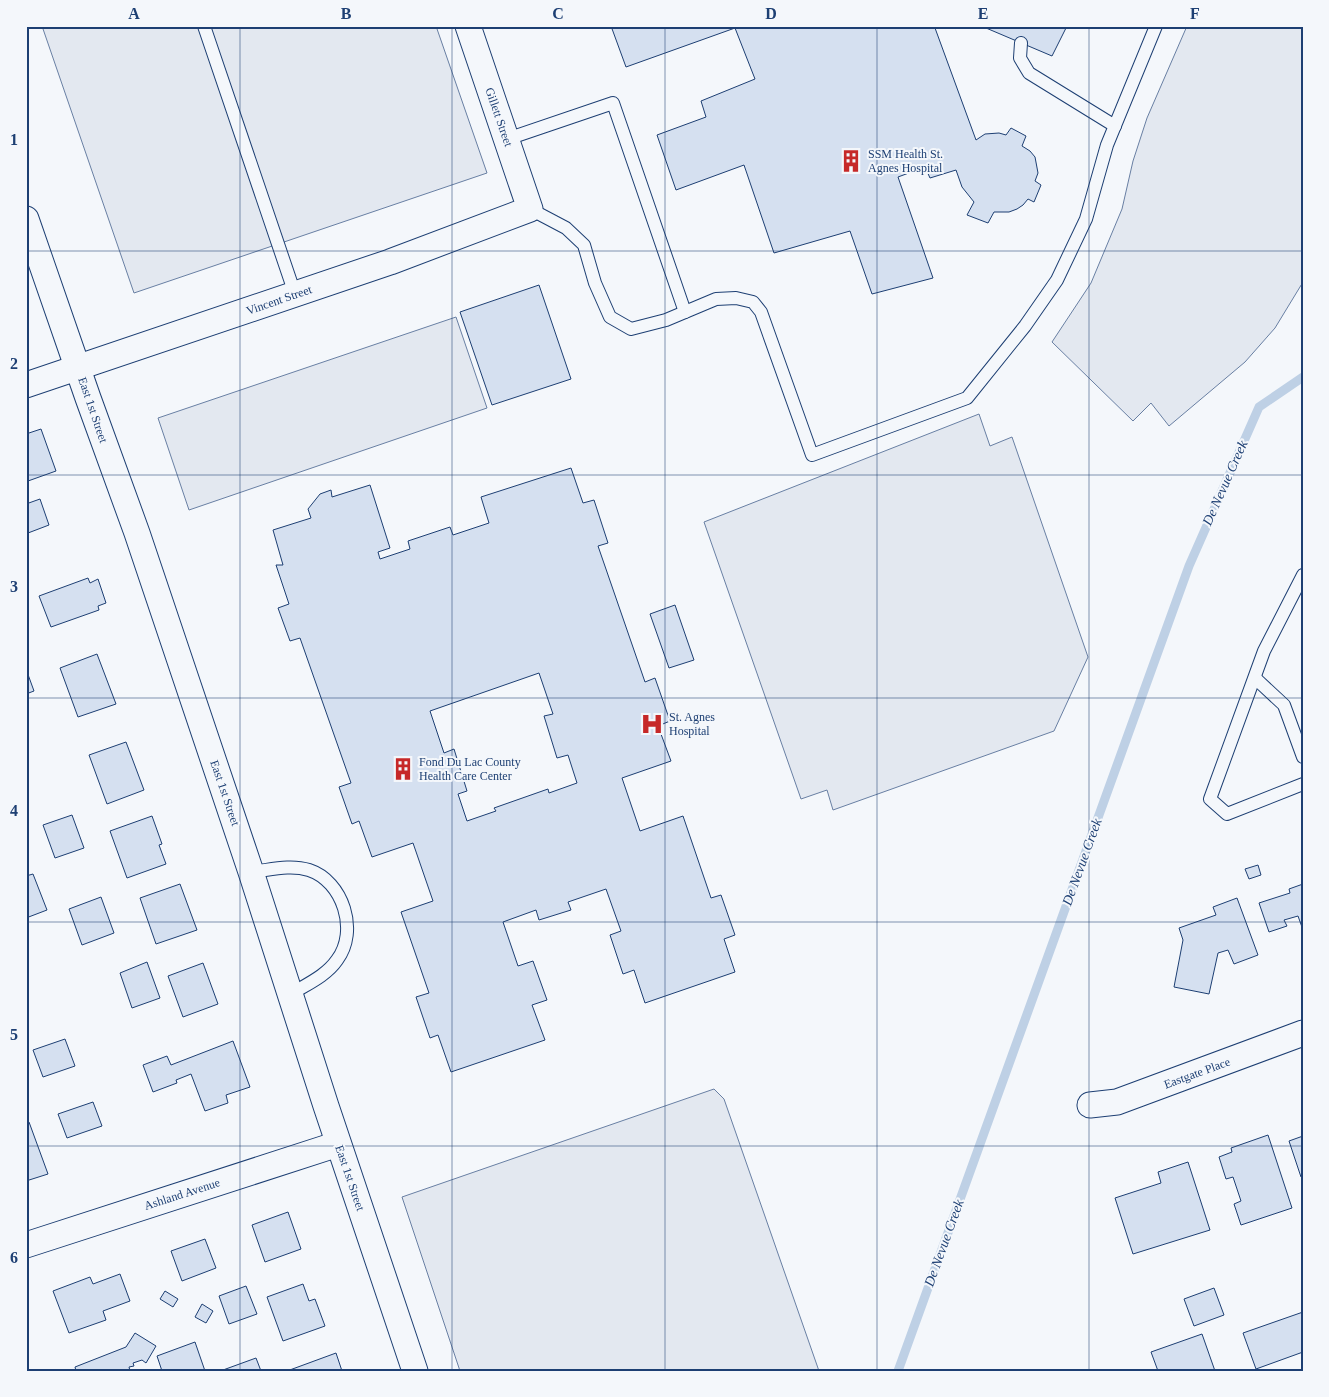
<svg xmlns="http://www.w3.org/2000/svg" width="1329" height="1397" font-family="'Times New Roman',serif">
<rect width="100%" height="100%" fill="#f4f7fb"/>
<!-- parking -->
<g fill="#e3e8f0" stroke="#687fa3">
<polygon points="42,26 436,26 487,173 134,293"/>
<polygon points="1187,26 1303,26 1303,282 1275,328 1245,362 1169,426 1151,403 1133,421 1052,342 1091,283 1122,209 1133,161 1147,118"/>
<polygon points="456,317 487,408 189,510 158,418"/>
<polygon points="979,414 990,446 1012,437 1088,657 1054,731 833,810 827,790 801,799 704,522"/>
<polygon points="714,1089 724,1099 819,1371 460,1371 402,1197"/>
</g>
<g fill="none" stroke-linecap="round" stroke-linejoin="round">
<!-- stream -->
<polyline stroke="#bed0e5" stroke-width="9" points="898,1371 1189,566 1259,407 1303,377"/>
</g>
<!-- building -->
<g fill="#d5e0f0" stroke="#1d3f73" fill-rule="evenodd">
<polygon points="611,26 939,26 935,28 976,140 985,134 999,133 1006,135 1011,128 1026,136 1022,146 1030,151 1035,157 1038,173 1035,181 1041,185 1034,202 1028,199 1023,205 1017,209 1009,212 994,212 988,223 967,215 974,202 962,187 956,170 930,178 925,167 898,177 933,278 872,294 850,231 774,253 744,165 676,190 657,135 706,117 701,101 755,79 735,28 626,67"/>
<polygon points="987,26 1067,26 1052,56 986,28"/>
<polygon points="539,285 571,379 492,405 460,312"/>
<polygon points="41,429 56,471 28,481 26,478 26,434"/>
<path d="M571 468 583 503 594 500 608 543 598 546 645 682 655 678 670 721 658 726 671 761 622 778 640 831 683 816 711 898 721 895 735 935 724 939 735 972 645 1003 634 970 623 974 610 935 621 931 606 889 568 902 571 910 539 920 536 910 503 922 518 966 533 961 547 1000 532 1005 545 1040 451 1072 438 1035 430 1038 416 997 429 993 401 912 433 901 413 843 372 857 359 821 352 824 339 787 351 783 300 638 290 641 278 608 289 604 276 565H283L273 530 311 518 308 509 320 494 331 490 332 497 370 485 390 548 378 552 380 559 410 549 408 541 450 527 453 535 489 523 481 497ZM539 673 553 714 544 716 557 758 568 755 577 783 549 793 548 789 494 808 496 811 467 821 458 794 467 791 454 749 444 753 430 711Z"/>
<polygon points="40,499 49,525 28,533 26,527 26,504"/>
<polygon points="88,578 90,583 98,579 106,603 98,606 99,610 51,627 39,596"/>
<polygon points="675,605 694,660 669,668 650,614"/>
<polygon points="97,654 116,704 78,717 60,668"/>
<polygon points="26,669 34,691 26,694"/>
<polygon points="126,742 144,790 107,804 89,755"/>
<polygon points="72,815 84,848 55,858 43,825"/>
<polygon points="152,816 162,844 159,845 166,864 127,878 110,831"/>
<polygon points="1258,865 1261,875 1249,879 1245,869"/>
<polygon points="33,874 47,910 26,918 26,876"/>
<polygon points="180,884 197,930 156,944 140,898"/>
<polygon points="1303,884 1303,930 1298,916 1284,920 1287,926 1269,932 1259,903 1290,893 1289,889"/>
<polygon points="101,897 114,933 82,945 69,909"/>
<polygon points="1237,898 1258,955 1234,964 1228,950 1218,953 1209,994 1174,987 1183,940 1179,928 1216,915 1213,907"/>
<polygon points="147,962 160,998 132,1008 120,973"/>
<polygon points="203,963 218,1004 183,1017 168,976"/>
<polygon points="65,1039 75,1066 43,1077 33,1050"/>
<polygon points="233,1041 250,1087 226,1095 228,1103 205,1111 191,1074 176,1080 177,1083 153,1092 143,1065 167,1056 171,1065"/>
<polygon points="93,1102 102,1126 67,1138 58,1114"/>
<polygon points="29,1122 48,1174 26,1181 26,1123"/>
<polygon points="1268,1135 1292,1208 1241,1225 1234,1204 1241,1201 1233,1177 1226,1179 1219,1157 1232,1152 1231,1148"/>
<polygon points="1303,1136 1303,1177 1301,1177 1289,1141"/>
<polygon points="1188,1162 1210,1230 1133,1254 1115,1198 1161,1183 1158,1172"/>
<polygon points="288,1212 301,1249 265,1262 252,1225"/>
<polygon points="205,1239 216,1268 182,1281 171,1251"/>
<polygon points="120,1274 130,1301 103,1311 106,1320 69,1333 53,1291 90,1277 93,1284"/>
<polygon points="303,1284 309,1301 315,1299 325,1326 283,1341 267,1297"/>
<polygon points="246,1286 257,1314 229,1324 219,1296"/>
<polygon points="1214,1288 1224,1315 1194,1326 1184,1299"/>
<polygon points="165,1291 178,1299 173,1307 160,1299"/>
<polygon points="202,1304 213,1311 206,1323 195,1317"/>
<polygon points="1303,1312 1303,1352 1256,1369 1243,1333"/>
<polygon points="135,1333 156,1346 146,1363 142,1360 133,1363 134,1366 129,1367 130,1371 76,1371 75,1367 126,1347"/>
<polygon points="1202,1334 1215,1371 1158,1371 1151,1352"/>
<polygon points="195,1342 205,1371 162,1371 157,1356"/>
<polygon points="336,1353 342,1371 287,1371"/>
<polygon points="256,1358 261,1371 223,1371 223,1370"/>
</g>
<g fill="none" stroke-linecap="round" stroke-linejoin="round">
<defs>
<g id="lane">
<polyline points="204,26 295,294"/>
<polyline points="1021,43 1020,58 1029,73 1115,126"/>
<polyline points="507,139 613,103 685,312"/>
<polyline points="530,209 566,228 584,245 595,283 610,317 631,329 666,320 716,299 736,298 753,302 761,312 812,455 967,398 1025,326 1057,280 1086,219 1107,145 1156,26"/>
<polyline points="1303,575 1264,651 1210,799 1227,814 1303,784"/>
<polyline points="1255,678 1284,705 1303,757"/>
<path d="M251 872C270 870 290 864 309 870 343 881 359 931 337 960 326 976 307 984 291 994"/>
</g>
<g id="street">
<polyline points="26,219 88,398 137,533 251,872 326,1106 415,1371"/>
<polyline points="26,385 390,262 530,209 468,26"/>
<polyline points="1090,1105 1117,1102 1303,1033"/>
<polyline points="26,1245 338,1144"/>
</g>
</defs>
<!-- lane casing -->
<use href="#lane" stroke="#1d3f73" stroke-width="14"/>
<!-- street casing -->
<use href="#street" stroke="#1d3f73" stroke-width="27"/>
<!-- lane -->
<use href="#lane" stroke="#f4f7fb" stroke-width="12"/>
<!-- street -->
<use href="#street" stroke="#f4f7fb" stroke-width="25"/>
</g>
<!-- grid -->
<path fill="none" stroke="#1d3f73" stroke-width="1" stroke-opacity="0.55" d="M240 26V1371M452 26V1371M665 26V1371M877 26V1371M1089 26V1371M26 251H1303M26 475H1303M26 698H1303M26 922H1303M26 1146H1303"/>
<!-- icons -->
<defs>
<symbol id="building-bare" viewBox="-9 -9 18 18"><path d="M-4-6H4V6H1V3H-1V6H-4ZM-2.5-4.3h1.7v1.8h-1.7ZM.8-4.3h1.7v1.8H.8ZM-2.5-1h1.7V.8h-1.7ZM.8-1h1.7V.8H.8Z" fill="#c62828" stroke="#f4f7fb" stroke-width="2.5" paint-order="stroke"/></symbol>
<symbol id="hospital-bare" viewBox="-9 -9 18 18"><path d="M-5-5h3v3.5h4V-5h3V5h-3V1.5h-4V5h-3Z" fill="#c62828" stroke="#f4f7fb" stroke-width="2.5" paint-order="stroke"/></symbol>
</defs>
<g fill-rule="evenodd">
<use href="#building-bare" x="835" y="145" width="32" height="32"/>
<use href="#hospital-bare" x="636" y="708" width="32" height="32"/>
<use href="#building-bare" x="387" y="753" width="32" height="32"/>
</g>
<g text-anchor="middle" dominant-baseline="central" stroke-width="4" stroke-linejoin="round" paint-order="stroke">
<!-- street labels -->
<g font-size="12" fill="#1d3f73" stroke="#f4f7fb">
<text transform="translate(499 117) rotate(71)">Gillett Street</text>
<text transform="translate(279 300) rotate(-19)">Vincent Street</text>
<text transform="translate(93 410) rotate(71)">East 1st Street</text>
<text transform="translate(225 793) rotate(71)">East 1st Street</text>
<text transform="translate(1197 1073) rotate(-20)">Eastgate Place</text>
<text transform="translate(350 1178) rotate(71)">East 1st Street</text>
<text transform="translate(182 1194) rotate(-18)">Ashland Avenue</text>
</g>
<!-- poi labels -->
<g font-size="12" fill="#1d3f73" stroke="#f4f7fb" text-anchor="start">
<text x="868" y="154">SSM Health St.<tspan x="868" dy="14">Agnes Hospital</tspan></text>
<text x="669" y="717">St. Agnes<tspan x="669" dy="14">Hospital</tspan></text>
<text x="419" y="762">Fond Du Lac County<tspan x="419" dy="14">Health Care Center</tspan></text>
</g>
<!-- water labels -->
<g font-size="14" font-style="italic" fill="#1d3f73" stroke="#f4f7fb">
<text transform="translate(1225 483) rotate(-66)">De Nevue Creek</text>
<text transform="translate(1082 862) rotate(-70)">De Nevue Creek</text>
<text transform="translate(944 1243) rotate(-70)">De Nevue Creek</text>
</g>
</g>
<!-- border -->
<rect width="1329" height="1397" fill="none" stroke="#f4f7fb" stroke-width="55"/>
<rect x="28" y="28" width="1274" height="1342" fill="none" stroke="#1d3f73" stroke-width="2"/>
<g font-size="16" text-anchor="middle" font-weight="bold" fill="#1d3f73">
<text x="134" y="19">A</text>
<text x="346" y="19">B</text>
<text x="558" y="19">C</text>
<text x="771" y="19">D</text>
<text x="983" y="19">E</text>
<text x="1195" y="19">F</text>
<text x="14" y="145">1</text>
<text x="14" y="369">2</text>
<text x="14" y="592">3</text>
<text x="14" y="816">4</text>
<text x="14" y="1040">5</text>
<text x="14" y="1263">6</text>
</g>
</svg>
